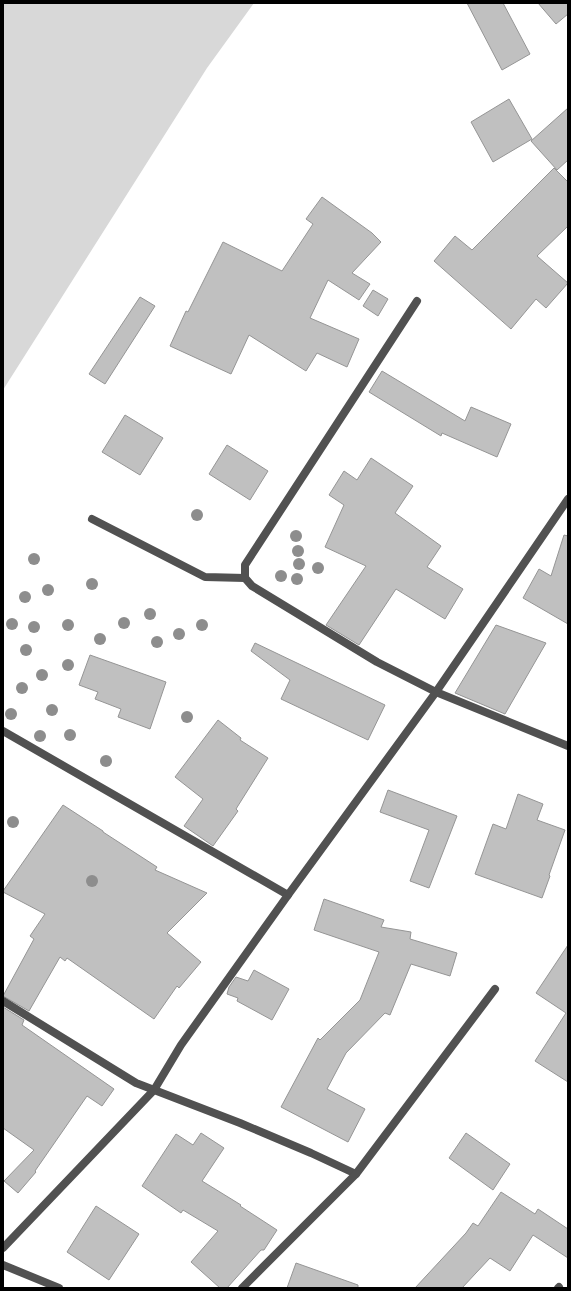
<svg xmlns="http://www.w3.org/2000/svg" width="571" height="1291" font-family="Arial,sans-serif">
<rect width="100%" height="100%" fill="#fff"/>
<!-- green -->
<polygon fill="#d8d8d8" points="3,3 254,3 207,68 3,390"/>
<!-- building -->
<g fill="#c0c0c0" stroke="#959595">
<polygon points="467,3 503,3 530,54 502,70"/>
<polygon points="538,3 568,3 568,14 556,24"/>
<polygon points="509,99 532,139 493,162 471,122"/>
<polygon points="568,108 568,160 557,170 531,141"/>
<polygon points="554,168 568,182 568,226 537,256 568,283 546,308 536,299 511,329 434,261 455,236 472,250"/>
<polygon points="322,197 372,233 381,242 352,273 370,284 359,300 328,280 310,318 359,339 347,367 317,353 306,371 249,335 231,374 170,346 186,311 188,312 223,242 282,271 313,224 306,219"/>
<polygon points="373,290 388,299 378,316 363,306"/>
<polygon points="140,297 155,306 105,384 89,374"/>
<polygon points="382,371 465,421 471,407 511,424 497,457 442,433 441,436 369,392"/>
<polygon points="125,415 163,438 140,475 102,452"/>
<polygon points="227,445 268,471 250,500 209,474"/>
<polygon points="371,458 413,486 395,513 441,546 427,567 463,589 445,619 396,589 359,645 326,625 366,566 325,547 344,505 329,495 344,471 357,480"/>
<polygon points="564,535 568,536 568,624 523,598 539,569 551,576"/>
<polygon points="496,625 546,643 505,714 455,693"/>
<polygon points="255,643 385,705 368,740 281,699 290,680 251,651"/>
<polygon points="90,655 166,682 150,729 118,717 121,709 95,699 98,692 79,685"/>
<polygon points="218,720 241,738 240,740 268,758 236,809 238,811 213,846 184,826 203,799 175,777"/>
<polygon points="388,790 457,816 429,888 410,881 429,830 380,812"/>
<polygon points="518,794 543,804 537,820 565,830 549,875 550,876 542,898 475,874 493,824 506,829"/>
<polygon points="63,805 103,831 103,832 157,867 155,870 207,893 167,933 201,962 179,988 177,986 154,1019 67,958 65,961 60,957 29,1011 3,996 34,939 30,936 45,914 3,892 3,891"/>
<polygon points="324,899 384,920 381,927 411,932 410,939 457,953 450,976 411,964 390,1015 385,1013 346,1053 327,1089 365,1109 348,1142 281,1107 318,1038 320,1040 360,1000 379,952 314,930"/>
<polygon points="568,945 568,1082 535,1061 566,1013 536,993"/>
<polygon points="254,970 289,989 272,1020 237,1001 238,998 227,994 229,987 236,977 248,981"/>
<polygon points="3,1007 24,1020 22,1025 114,1089 102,1106 87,1096 35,1171 36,1172 18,1193 4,1181 34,1150 3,1128"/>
<polygon points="201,1133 224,1148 202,1181 241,1205 240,1206 277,1230 264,1250 261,1250 227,1288 220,1288 191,1262 218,1231 183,1210 181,1213 142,1186 176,1134 193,1145"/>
<polygon points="466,1133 510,1164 493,1190 449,1158"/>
<polygon points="501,1192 535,1214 538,1209 568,1229 568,1258 533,1235 510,1271 490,1258 462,1288 415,1288 466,1233 473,1223 478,1226"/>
<polygon points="96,1206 139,1234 109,1280 67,1252"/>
<polygon points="296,1263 358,1285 358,1288 287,1288"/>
</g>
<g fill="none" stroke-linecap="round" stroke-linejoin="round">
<!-- minor -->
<g stroke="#515151" stroke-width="8">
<polyline points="417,301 245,565 245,578 252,586 377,662 436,692 568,746"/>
<polyline points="92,519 205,577 245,578"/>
<polyline points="3,731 288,895"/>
<polyline points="3,1001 136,1083 240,1123 311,1153 356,1174"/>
<polyline points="3,1248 154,1090 181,1045 288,895 436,692 568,499"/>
<polyline points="3,1265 59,1288"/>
<polyline points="242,1288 356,1174 495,989"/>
<polyline points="558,1288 559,1287"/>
</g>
</g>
<!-- trees -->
<g fill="#8d8d8d">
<circle cx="197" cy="515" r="6"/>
<circle cx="296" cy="536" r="6"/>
<circle cx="298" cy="551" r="6"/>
<circle cx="34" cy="559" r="6"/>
<circle cx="299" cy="564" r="6"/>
<circle cx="318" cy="568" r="6"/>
<circle cx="281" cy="576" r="6"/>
<circle cx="297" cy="579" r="6"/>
<circle cx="92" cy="584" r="6"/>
<circle cx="48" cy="590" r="6"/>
<circle cx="25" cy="597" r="6"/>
<circle cx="150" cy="614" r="6"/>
<circle cx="124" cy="623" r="6"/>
<circle cx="12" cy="624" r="6"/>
<circle cx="68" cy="625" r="6"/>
<circle cx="202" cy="625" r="6"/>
<circle cx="34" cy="627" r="6"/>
<circle cx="179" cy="634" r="6"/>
<circle cx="100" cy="639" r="6"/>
<circle cx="157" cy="642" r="6"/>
<circle cx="26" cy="650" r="6"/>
<circle cx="68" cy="665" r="6"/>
<circle cx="42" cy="675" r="6"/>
<circle cx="22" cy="688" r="6"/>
<circle cx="52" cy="710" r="6"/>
<circle cx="11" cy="714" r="6"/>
<circle cx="187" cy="717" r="6"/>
<circle cx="70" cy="735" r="6"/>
<circle cx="40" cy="736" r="6"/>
<circle cx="106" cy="761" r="6"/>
<circle cx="13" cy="822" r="6"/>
<circle cx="92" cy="881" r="6"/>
</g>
<!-- border -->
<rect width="571" height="1291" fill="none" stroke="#000000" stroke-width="8"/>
</svg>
